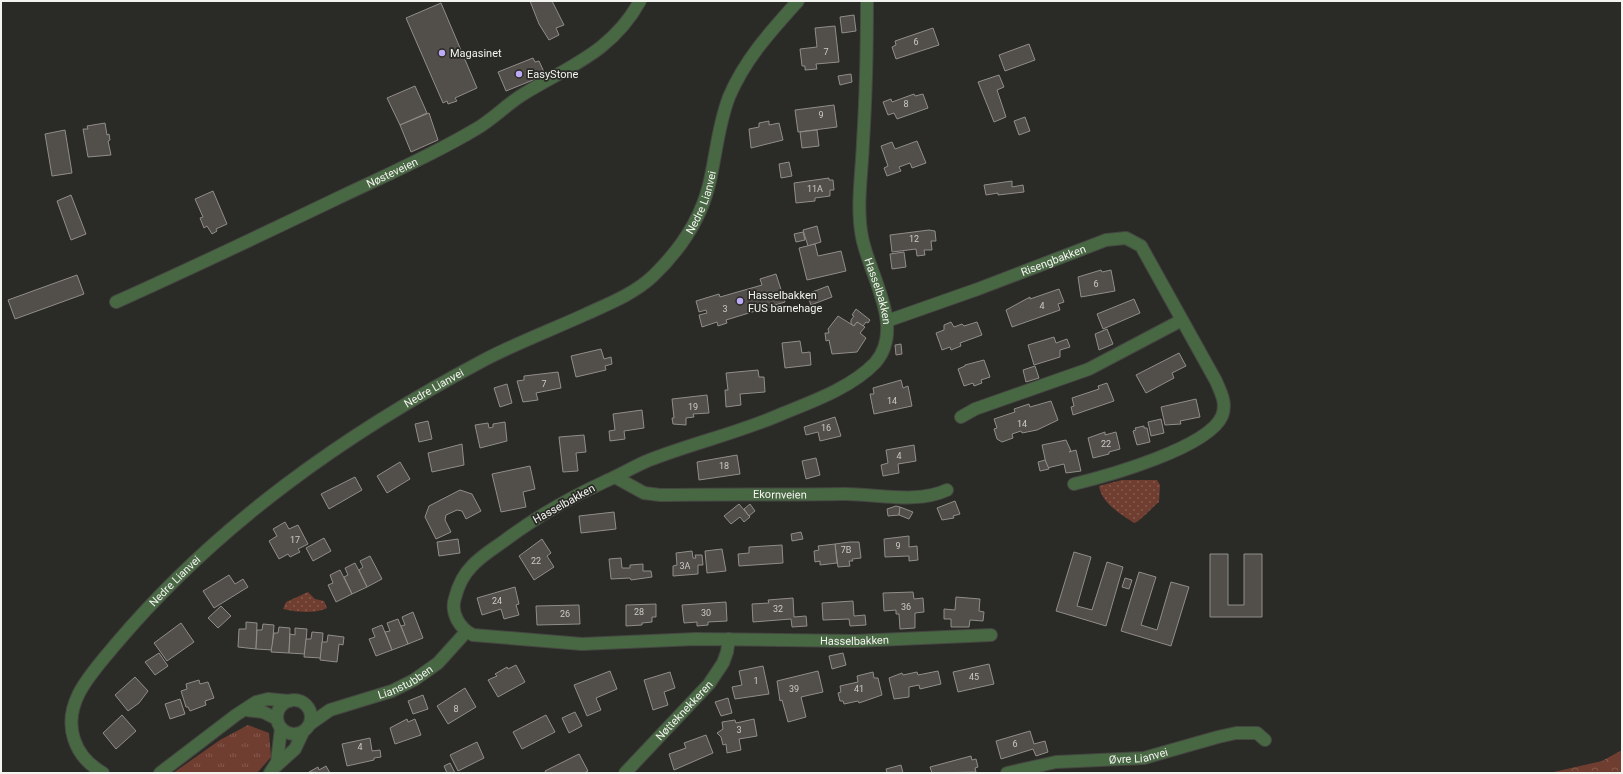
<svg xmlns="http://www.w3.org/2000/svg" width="1623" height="774" font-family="Roboto,sans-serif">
<defs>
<pattern id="grass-tufts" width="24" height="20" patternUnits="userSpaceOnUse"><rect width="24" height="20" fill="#703e30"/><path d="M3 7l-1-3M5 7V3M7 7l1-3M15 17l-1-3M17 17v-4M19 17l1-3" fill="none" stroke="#855a4e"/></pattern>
<pattern id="forest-crowns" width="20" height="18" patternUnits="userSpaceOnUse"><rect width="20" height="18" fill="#703e30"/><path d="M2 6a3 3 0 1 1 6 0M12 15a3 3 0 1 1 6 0" fill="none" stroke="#855a4e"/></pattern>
<pattern id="park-dots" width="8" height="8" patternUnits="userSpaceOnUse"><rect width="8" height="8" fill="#703e30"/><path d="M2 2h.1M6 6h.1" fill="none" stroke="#855a4e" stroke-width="1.8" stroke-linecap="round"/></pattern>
</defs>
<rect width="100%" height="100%" fill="#2a2a26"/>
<!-- grass -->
<polygon fill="url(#grass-tufts)" points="248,725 269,733 271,757 257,773 173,773 220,740"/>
<!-- forest -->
<polygon fill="url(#forest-crowns)" points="1622,750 1622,773 1549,773 1602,761"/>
<!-- park -->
<g fill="url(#park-dots)">
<path d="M1122 480H1157L1160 485 1159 502C1152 507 1140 522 1134 523 1121 514 1102 504 1099 486Z"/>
<path d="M308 592 315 599 324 601 327 608C316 614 294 612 283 609L286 602Z"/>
</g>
<!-- building -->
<g fill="#524e4a" stroke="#918e89">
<polygon points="530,1 552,1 564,25 556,28 559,35 549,40 539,24"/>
<polygon points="441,3 477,88 455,98 457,101 448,104 447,101 443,103 406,18"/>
<polygon points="854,15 856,31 842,33 840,17"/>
<polygon points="835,26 839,62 816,64 817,69 805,70 805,66 802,66 800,49 817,47 815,28"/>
<polygon points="933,28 939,45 896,59 892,47 896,45 895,41"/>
<polygon points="1029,44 1035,60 1005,71 999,55"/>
<polygon points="533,58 535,62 539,61 544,72 537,75 538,78 506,91 498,72"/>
<polygon points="851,74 852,82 840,85 838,76"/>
<polygon points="999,75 1004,87 997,90 1006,117 994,122 978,82"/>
<polygon points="415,86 427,113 400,125 387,98"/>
<polygon points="914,94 915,96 923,94 928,108 897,119 894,113 888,115 883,102 891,99 892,102"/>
<polygon points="834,105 837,127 798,132 795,110"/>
<polygon points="429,113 438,140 411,152 400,125"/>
<polygon points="1025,117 1030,131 1019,135 1014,121"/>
<polygon points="769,121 769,125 779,123 783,140 751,148 749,129 759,127 759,123"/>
<polygon points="105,123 107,135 109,134 110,140 108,141 111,155 88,157 83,129 88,129 87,126"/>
<polygon points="65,130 72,173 52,176 45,134"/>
<polygon points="817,130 819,146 802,148 800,132"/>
<polygon points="917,141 926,163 912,168 910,163 899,167 901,171 887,176 884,168 888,166 881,146 892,142 895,149"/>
<polygon points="789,162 792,176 781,178 779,164"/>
<polygon points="829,178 829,180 833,180 834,190 830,190 830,196 815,198 815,201 796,203 794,183"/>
<polygon points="1012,181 1012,187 1023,185 1024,192 998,195 998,193 986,195 984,185"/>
<polygon points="213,191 227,224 216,229 217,231 212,234 207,226 204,228 200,218 203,217 195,199"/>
<polygon points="71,195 86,234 71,240 57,201"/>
<polygon points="817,226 821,242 808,246 803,230"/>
<polygon points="929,230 935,231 936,241 931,241 932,250 924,250 925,255 917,256 916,249 892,252 890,235"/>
<polygon points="803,232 805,240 796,242 794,234"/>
<polygon points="815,244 818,256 841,251 846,271 807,280 799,248"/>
<polygon points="904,252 906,267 892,269 890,254"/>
<polygon points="1101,270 1102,272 1111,270 1115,291 1081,297 1078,277"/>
<polygon points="776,274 785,302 726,320 727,323 718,326 717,322 702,327 699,315 707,313 706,310 699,312 696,301 719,294 720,297 762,285 760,279"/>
<polygon points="77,275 84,294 15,319 8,300"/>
<polygon points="828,286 832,297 811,305 807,294"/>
<polygon points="1059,289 1064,302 1058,304 1060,310 1012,327 1006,310 1030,297 1030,299"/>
<polygon points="1134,299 1140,313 1103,329 1097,314"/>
<polygon points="856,309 870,320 868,323 866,322 863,326 857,322 854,326 851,324 851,320 854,316 852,315"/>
<polygon points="838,316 854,326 857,322 865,327 860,333 866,338 857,352 832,354 829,340 826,341 825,333 829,333 828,329"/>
<polygon points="951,322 954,327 962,324 964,326 977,322 982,335 960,343 961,346 951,350 950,347 942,350 936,333 944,330 944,325"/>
<polygon points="1107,329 1113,344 1099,350 1095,334"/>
<polygon points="1054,337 1056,343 1067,339 1070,347 1060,350 1060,357 1034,365 1028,345"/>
<polygon points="800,341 802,353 810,352 811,365 785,368 782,343"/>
<polygon points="901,344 902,354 896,355 895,345"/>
<polygon points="601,349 604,359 611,357 612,364 605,366 606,370 576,377 571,356"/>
<polygon points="1179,353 1186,366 1172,373 1174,378 1146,393 1136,375"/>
<polygon points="984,360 990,377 981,380 982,383 974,386 973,383 964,386 958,369 965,366 965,365"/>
<polygon points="1035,366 1039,378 1026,382 1023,370"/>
<polygon points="758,370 759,377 764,377 765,392 740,394 741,405 726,407 725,390 728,390 726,373"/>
<polygon points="558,372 561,388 536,393 538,400 523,402 517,381 524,380 524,376"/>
<polygon points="901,380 903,388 908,386 912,406 874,414 870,394 874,394 873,388"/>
<polygon points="1107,383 1114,401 1073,415 1071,407 1074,406 1072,398 1099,389 1098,386"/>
<polygon points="507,384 512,403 500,407 494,388"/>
<polygon points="707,395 709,413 693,414 694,417 686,418 686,425 673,424 672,418 674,418 672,399"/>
<polygon points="1196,399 1200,417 1180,421 1181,424 1165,425 1161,407"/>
<polygon points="1051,401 1058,420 1037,430 1022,433 1021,431 1012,434 1013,438 1002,442 997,439 994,429 997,428 994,419 1015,412 1014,409 1029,404 1030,407"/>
<polygon points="642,410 644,428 624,431 625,439 610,441 609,431 615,430 613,414"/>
<polygon points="835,417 841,436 820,441 818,432 806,435 804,427"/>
<polygon points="1161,419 1164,433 1151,436 1148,422"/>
<polygon points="428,421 432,439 419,442 415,424"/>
<polygon points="505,422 507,441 480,448 475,425 488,423 489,428 493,427 493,424"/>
<polygon points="1144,426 1144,428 1147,428 1150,442 1137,445 1133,431 1136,430 1135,428"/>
<polygon points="1105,432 1105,435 1116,432 1120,449 1109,452 1109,454 1093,458 1088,438"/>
<polygon points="584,435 586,452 576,453 578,471 563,472 559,437"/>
<polygon points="1066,440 1071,451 1069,452 1076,450 1081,471 1066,473 1064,464 1047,468 1042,445"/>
<polygon points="462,444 464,465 432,472 428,453"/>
<polygon points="914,445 916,461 898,464 899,473 883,476 881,465 888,463 886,450"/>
<polygon points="737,455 740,474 699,480 697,462"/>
<polygon points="816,458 820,475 806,479 802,461"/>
<polygon points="1045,460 1049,469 1040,471 1038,462"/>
<polygon points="400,462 410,479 387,493 377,476"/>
<polygon points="530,466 535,489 523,492 526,507 501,512 492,474"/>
<polygon points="355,477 362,490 329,509 321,494"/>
<polygon points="460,490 472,494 481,511 466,519 462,511 457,510 446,515 445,520 451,532 436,539 425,517 429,506"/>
<polygon points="955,501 960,514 953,516 954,518 942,520 937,508"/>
<polygon points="739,504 750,517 744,522 740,517 731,524 724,516"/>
<polygon points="750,504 755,511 749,516 744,509"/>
<polygon points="896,506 900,507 899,515 888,516 887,509"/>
<polygon points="900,507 913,512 909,519 899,515"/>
<polygon points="614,512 616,529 581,533 579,516"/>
<polygon points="285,522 289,529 298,525 308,544 298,549 300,552 290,557 288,554 279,559 269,541 277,536 273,529"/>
<polygon points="801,532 803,539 792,541 791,534"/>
<polygon points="909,536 909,547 917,546 918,560 909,561 909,556 885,557 884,539"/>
<polygon points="324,538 331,551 313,561 306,548"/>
<polygon points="458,539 460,553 439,556 437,542"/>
<polygon points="542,539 551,553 547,556 554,567 534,580 519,556"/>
<polygon points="850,542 859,542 861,558 852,559 853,561 849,561 850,566 838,567 835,544"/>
<polygon points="835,544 837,563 820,565 820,561 815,562 814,551 819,550 818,546"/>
<polygon points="782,545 783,563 739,566 738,554 749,553 749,547"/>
<polygon points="722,549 726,571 707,573 705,551"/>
<polygon points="692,551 693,558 696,558 695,555 702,555 703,565 698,565 698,574 673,576 673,566 677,565 676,553"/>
<polygon points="1074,552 1091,557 1077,606 1092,610 1107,562 1123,567 1106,626 1056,611"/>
<polygon points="1210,554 1228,554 1228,605 1244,605 1244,554 1262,554 1262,617 1210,617"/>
<polygon points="370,556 382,579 367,587 359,570 363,567 360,561"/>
<polygon points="621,558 622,568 630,568 630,565 643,564 643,571 651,571 652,577 631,580 630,578 611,579 609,559"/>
<polygon points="355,563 367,587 352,594 344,577 348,575 345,568"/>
<polygon points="340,570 352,594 336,602 328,585 333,583 330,575"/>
<polygon points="1139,572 1156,577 1141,625 1157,630 1171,582 1189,587 1171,646 1121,631"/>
<polygon points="229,575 235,584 243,579 248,587 214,608 203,591"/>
<polygon points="1125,578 1132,580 1129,589 1122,587"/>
<polygon points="515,587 519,604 516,605 519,615 504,619 501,609 482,615 477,598"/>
<polygon points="913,592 914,599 923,598 924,612 915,613 915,628 900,629 899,614 896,614 896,610 884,611 883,593"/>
<polygon points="956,597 980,599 979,611 984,612 983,621 970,620 969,627 951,627 951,619 944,619 944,609 955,610"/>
<polygon points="793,598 794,617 806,616 807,626 792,627 791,619 753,622 752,604 769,603 768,600"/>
<polygon points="853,601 854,616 865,615 866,625 850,626 849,619 823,620 822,603"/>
<polygon points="726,602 727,621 708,622 708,625 697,626 697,622 684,623 682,605"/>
<polygon points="656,604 656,617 652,617 652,622 642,623 642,625 626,626 626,605"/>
<polygon points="579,605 580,624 537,625 536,606"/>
<polygon points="221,606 231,616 218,628 208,618"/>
<polygon points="413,612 423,638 408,644 401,626 405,625 402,617"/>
<polygon points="398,619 408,644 392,650 385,632 390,631 387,623"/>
<polygon points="246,622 257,623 256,649 238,647 239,629 246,629"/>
<polygon points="181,623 194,642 167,661 154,643"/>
<polygon points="263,624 274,625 272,650 256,649 257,630 262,630"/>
<polygon points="382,625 392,650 376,656 369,639 375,637 372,629"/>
<polygon points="279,627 290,628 289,653 271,652 274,633 278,633"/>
<polygon points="295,628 307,629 305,654 289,653 290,634 295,635"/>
<polygon points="312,632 323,633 321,658 304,657 306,639 311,639"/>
<polygon points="328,635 344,637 343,645 339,644 337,662 320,660 322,642 327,642"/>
<polygon points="159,653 168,666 155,675 145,662"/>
<polygon points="843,653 846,665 832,669 829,656"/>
<polygon points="989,664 994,684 958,692 953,672"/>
<polygon points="516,665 525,682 498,697 488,680 497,676 495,674 507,667 508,669"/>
<polygon points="763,666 769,694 735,699 732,687 742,685 739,671"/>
<polygon points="610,671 617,689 596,698 601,710 587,716 574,685"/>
<polygon points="818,671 823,692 801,697 806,717 788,722 782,700 780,701 777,681"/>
<polygon points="938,671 941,684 920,689 919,685 909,687 909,697 894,699 889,678 902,673 903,675 917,672 918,675"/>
<polygon points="670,672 675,688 664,692 668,705 653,710 644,680"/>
<polygon points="873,672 874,678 878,678 882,695 859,703 858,701 844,704 843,701 840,701 838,693 841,692 840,686 858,682 857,676"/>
<polygon points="135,677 148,691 139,703 128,711 115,695"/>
<polygon points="199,680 200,684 208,682 214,698 205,701 206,705 190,711 188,707 186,707 181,691 187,689 186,684"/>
<polygon points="465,688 476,707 448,724 437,706"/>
<polygon points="423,695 428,709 413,714 408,701"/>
<polygon points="728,698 732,713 721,716 715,702"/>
<polygon points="180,699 185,714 170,719 165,704"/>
<polygon points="575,712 582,726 569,733 562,718"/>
<polygon points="122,715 136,731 116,749 103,733"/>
<polygon points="546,715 555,732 522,749 513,732"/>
<polygon points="407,719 408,722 415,719 421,735 395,744 390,728"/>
<polygon points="754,719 757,736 739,739 741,750 727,753 726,744 723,745 721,737 717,733 723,729 722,722 735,720 736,723"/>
<polygon points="1030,731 1034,744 1045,741 1048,752 1036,756 1033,749 1001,759 996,741"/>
<polygon points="706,735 713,753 674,770 669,754 686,748 684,743"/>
<polygon points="370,738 372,751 380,750 381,757 374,758 374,760 347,766 342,744"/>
<polygon points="477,742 484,758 458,771 450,755"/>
<polygon points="579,754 588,771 584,773 546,773 545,771"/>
<polygon points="971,756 972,760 976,759 978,767 975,768 976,772 932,773 930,767"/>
<polygon points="450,763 455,773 447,773 444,766"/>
<polygon points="901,765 903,773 887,773 886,769"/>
<polygon points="326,766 330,773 309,772 318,767 319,770"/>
</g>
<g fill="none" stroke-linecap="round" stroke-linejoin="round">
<defs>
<g id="minor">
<path id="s1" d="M867 1C867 48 866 95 863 142 862 173 856 206 862 237 869 275 906 328 875 363 852 387 814 401 784 413 739 433 692 443 647 461 633 467 620 475 606 481 569 498 536 517 504 541 493 549 481 556 472 566 463 575 458 586 455 598 450 613 460 629 473 635L582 644 696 639 855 641 991 635"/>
<path id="s2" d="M116 302C190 269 263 234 336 199 382 177 431 156 476 129 492 120 506 105 522 95 569 66 612 52 640 1"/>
<path id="s3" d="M887 321 978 289 1106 240 1126 238 1141 246 1216 381C1221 393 1227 403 1222 416 1208 448 1107 476 1074 484"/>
<polyline points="961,417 975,409 1089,369 1182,320"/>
<path id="s4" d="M615 477 644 493 660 495C722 494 784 495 845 494 878 494 917 504 947 490"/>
<circle cx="294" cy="717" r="17"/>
<polyline points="246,710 263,712 277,719"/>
<path id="s5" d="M310 724 330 710 392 691 414 680 438 663 466 632"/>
<polyline points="275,767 295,749 303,732"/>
<path id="s6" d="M103 773C89 765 79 755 74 739 62 702 93 672 115 645 217 524 346 433 486 359 517 343 551 330 584 315 608 304 634 294 653 276 679 251 700 221 709 185 716 156 718 125 729 97 745 59 771 31 798 1"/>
<polyline points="160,773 236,715 256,702 268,699 289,701"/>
<polyline points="270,773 277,762 281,728"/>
<path id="s7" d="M625 773 709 684 723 663 727 652 729 639"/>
<path id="s8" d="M1007 773 1056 762 1144 758 1218 737 1236 733H1257L1265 740"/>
</g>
</defs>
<!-- minor casing -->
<use href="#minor" stroke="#464642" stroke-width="14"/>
<!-- minor -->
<use href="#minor" stroke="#486743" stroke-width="12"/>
</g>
<!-- markers -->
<g fill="#bbaaf6" stroke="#2a2a26" stroke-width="1.5">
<circle cx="442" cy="53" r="4"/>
<circle cx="519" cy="74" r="4"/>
<circle cx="740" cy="301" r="4"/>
</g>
<g text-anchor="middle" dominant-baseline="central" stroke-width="3.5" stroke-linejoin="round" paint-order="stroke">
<!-- number labels -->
<g font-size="9" fill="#cbcac6">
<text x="916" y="42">6</text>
<text x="826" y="52">7</text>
<text x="906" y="104">8</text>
<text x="821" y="115">9</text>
<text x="815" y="189">11A</text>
<text x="914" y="239">12</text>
<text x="1096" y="284">6</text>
<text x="1042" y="306">4</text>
<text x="725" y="309">3</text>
<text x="544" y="384">7</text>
<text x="892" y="401">14</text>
<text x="693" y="407">19</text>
<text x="1022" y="424">14</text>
<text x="826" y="428">16</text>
<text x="1106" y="444">22</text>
<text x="899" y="456">4</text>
<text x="724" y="466">18</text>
<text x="295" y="540">17</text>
<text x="898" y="546">9</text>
<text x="846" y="550">7B</text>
<text x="536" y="561">22</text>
<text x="685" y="566">3A</text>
<text x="497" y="601">24</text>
<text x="906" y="607">36</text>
<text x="778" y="609">32</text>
<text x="639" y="612">28</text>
<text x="706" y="613">30</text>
<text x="565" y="614">26</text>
<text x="974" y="677">45</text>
<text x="756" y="681">1</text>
<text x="794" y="689">39</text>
<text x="859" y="689">41</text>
<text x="456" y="709">8</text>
<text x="739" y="730">3</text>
<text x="1015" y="744">6</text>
<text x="360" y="747">4</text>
</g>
<!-- poi labels -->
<g font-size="11" fill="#f3f3f0" stroke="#2a2a26" text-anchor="start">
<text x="450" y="53">Magasinet</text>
<text x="527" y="74">EasyStone</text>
<text x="748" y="295">Hasselbakken<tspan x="748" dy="13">FUS barnehage</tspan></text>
</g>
<!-- street labels -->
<g font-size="11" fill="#f3f3f0" stroke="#2a2a26">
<text stroke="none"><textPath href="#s2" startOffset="305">Nøsteveien</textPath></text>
<text stroke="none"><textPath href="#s6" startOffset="901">Nedre Lianvei</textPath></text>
<text stroke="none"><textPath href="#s3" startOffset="177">Risengbakken</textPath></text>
<text stroke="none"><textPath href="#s1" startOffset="293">Hasselbakken</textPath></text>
<text stroke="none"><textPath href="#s6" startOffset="565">Nedre Lianvei</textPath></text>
<text stroke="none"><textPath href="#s4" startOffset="169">Ekornveien</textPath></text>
<text transform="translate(564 504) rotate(-29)">Hasselbakken</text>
<text stroke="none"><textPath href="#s6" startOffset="241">Nedre Lianvei</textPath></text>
<text stroke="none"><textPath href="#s1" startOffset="1287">Hasselbakken</textPath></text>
<text stroke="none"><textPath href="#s5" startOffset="105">Lianstubben</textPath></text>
<text stroke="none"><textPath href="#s7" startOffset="86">Nøtteknekkeren</textPath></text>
<text stroke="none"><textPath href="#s8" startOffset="133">Øvre Lianvei</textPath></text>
</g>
</g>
<!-- border -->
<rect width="1623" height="774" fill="none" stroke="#f3f3f0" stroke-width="4"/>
</svg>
